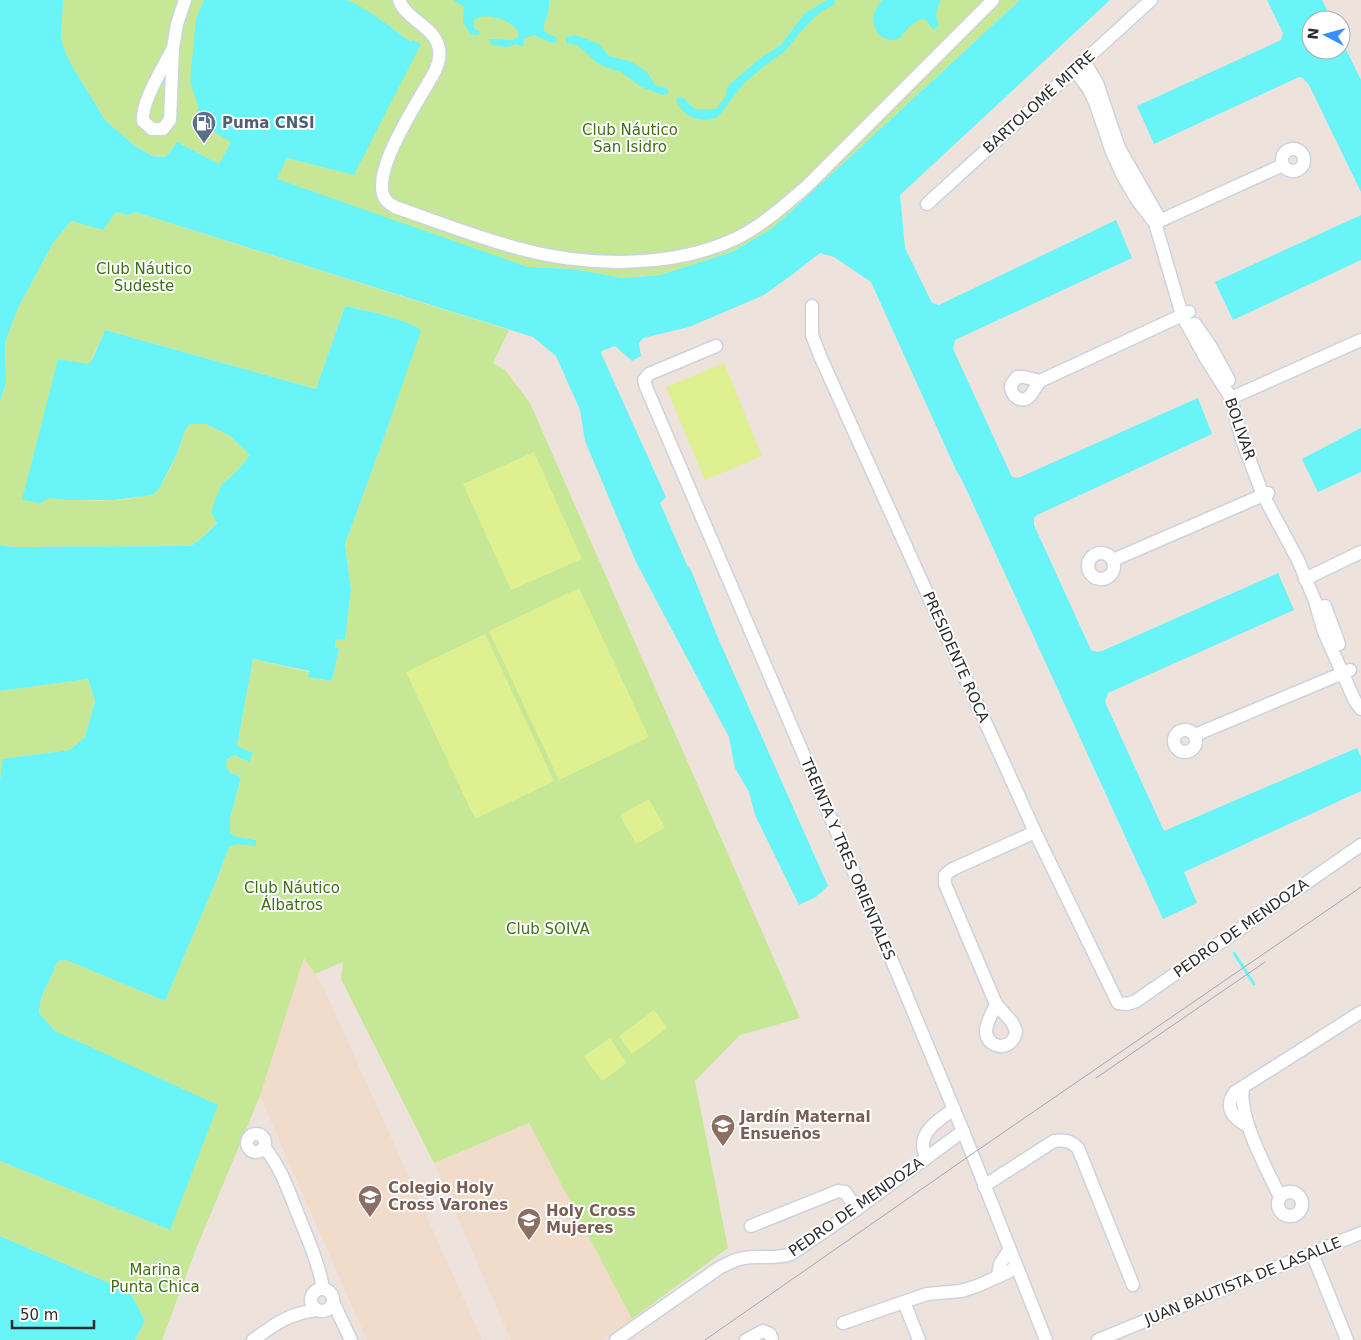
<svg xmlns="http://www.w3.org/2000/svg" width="1361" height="1340" font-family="'DejaVu Sans',sans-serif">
<rect width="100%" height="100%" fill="#eee2dd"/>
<!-- education -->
<g fill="#f1dbcb">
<polygon points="304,957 325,991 482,1340 367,1340 260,1096"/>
<polygon points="529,1123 632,1319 602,1340 511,1340 434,1163"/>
</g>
<!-- green -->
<g fill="#c6e896">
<polygon points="63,0 1020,0 773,228 732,252 660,275 622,278 574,269 528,267 219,164 177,142 166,157 152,156 135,146 105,120 68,59 61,39"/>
<path d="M116 211 129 215 135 212 509 330 493 363 505 370 530 403 800 1018 740 1035 695 1081 728 1248 632 1319 529 1123 434 1163 341 979 343 962 315 974 304 958 260 1096 196 1249 162 1340H135L145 1321 130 1292 0 1236V1161L170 1230 62 1035 55 1031 39 1013 41 998 58 961 66 960 165 1001 217 879 229 847 237 844 256 840 237 837 230 833V819L241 777 231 773 226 767 227 759 234 755 248 762 252 753 237 746 253 659 309 672 308 677 332 681 339 648H335L336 638 345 640 351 590 345 544 381 446 420 331C412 320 360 309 345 306L316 389 105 330 89 365 59 359 49 498C70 500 148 506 160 486 166 477 172 466 176 456 181 445 182 434 190 424H206L230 436 250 455 237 471 221 485 217 522 202 538 191 546 13 547 0 545V402L6 382 5 342 18 308 53 243 71 221 102 230Z"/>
<polygon points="88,679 95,701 85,737 70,750 3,759 0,781 0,691"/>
</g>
<!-- pitch -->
<g fill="#dff091">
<polygon points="724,363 762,456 705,480 666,387"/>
<polygon points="534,452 582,559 511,590 463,484"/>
<polygon points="579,588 649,737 559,780 489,631"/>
<polygon points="485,634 554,781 475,819 406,672"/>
<polygon points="649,799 665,828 636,844 620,815"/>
<polygon points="654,1010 667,1028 632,1054 619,1036"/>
<polygon points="610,1038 627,1063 602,1081 584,1056"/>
</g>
<!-- water -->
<g fill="#69f4f7">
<path d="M0 0H63L61 39 68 59 105 120 135 146 152 156 166 157 177 142 219 164 231 142 199 123 198 106 190 81 196 19 204 0H347C370 10 390 27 411 42L413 40 421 44 354 175 287 158 277 179 528 267 574 269 622 278 660 275 732 252 773 228 1020 0H1110L900 195 905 248 932 303 939 305 1116 220 1132 258 955 340 953 349 1012 477 1018 478 1198 398 1212 434 1037 515 1034 518V525L1091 650 1096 652 1102 651 1278 573 1294 610 1108 693 1105 702 1164 831 1357 748 1361 757V791L1184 872 1197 903 1163 919 962 480 956 470 871 282 834 257 820 253 789 277 764 295 689 327 643 338 639 343 641 356 632 361 615 346 602 351 601 353 666 497 660 503 687 565 691 570 718 638 828 886 816 897 799 905 755 815 749 792 735 768 729 737 636 562 585 441 580 410 556 356 533 337 135 212 129 215 116 212 103 230 71 221 53 243 18 308 5 342 6 382 0 402Z"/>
<path d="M453 0H549C549 5 549 12 547 17 541 30 542 32 556 37L557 42 551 43 534 35 523 39 524 45 522 47 517 44 507 47 492 45 488 39 513 40 518 36V31C511 20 485 11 474 20V28L480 32 479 35 470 34 463 22 464 7Z"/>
<path d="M827 0H835V4L819 13 805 27 784 52 767 64 744 83 718 117C701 125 682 116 676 100L678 97 683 98 695 109H716L726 96 727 87 731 83 763 56 781 45 804 14Z"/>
<path d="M883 0H940L936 15 939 26 933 30 926 20 920 19 909 27 899 39C875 46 864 15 883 0Z"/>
<polygon points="1267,0 1322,0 1332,20 1311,20 1311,50 1341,50 1341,39 1361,80 1361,192 1309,85 1303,78 1299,77 1154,144 1137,106 1281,40 1283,33"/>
<polygon points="576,35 599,44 609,56 630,61 647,72 655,85 667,88 669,92 667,94 663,95 641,87 621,72 605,67 596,62 577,45 566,43 566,37"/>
<polygon points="1361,215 1361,260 1233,320 1215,282"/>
<path d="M345 306C360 309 412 320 421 331L381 446 345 544 351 590 345 640 336 639 335 648H339L332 681 308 677 309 671 253 659 237 746 253 753 249 762 234 755 227 759 226 767 231 773 241 777 230 819V833L237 837 256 840V846L237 844 229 847 217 879 165 1001 66 960 58 961 41 998 39 1013 55 1031 218 1105 170 1230 0 1161V781L2 759 70 750 85 737 95 701 88 679 0 691V545L13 547 191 546 202 538 217 523 211 512 221 485 237 471 250 455 230 436 206 424H190L185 431 176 456 159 489 152 495 114 500H66L49 498 40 503 22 500 58 359 89 364 93 358 105 330 316 389Z"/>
<polygon points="1361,428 1361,472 1318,492 1302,459"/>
<polygon points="0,1236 130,1292 145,1321 135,1340 0,1340"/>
</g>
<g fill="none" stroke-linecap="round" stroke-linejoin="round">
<!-- stream -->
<polyline stroke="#69f4f7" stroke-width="3" points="1234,953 1254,984"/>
<defs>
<g id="minor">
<path d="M399 0C407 21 435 26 439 49 442 65 429 81 421 95 410 115 369 178 386 200 388 203 392 205 395 207 435 221 476 237 517 248 585 267 672 269 737 238 763 225 785 205 807 186L993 0"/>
<path d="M173 48 170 120 163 129H152L143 121C141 102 164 66 173 48Z"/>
<polyline points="173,48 177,24 185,0"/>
<polyline points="1084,61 1097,83 1119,148 1158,216"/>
<polyline points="1075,70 1088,88 1095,102 1112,152 1123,176 1137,200 1155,223 1182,315 1205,357 1231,398 1242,440 1263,495 1298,560 1315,601 1324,632 1355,701 1361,709"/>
<circle cx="1293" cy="160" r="11"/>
<polyline points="927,204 1151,0"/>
<polyline points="1155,223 1283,165"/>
<polyline points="812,306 812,335 820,356 1035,832 1118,1003 1127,1004 1136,1001 1361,845"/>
<polyline points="1195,324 1211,347 1229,380"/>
<polyline points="716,346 649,374 644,380 646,387 898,975 963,1131 1046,1340"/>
<path d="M1040 381 1024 377H1017L1011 385C1010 395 1021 405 1030 396 1034 391 1036 386 1040 381L1189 312"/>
<polyline points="1231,398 1361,340"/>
<circle cx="1101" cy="566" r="13"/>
<polyline points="1113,560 1268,493"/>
<polyline points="1305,579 1361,552"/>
<polyline points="1325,606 1339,644"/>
<circle cx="1185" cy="741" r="11"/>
<polyline points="1195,735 1350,670"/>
<polyline points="996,1004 945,884 945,875 953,869 1035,832"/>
<path d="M996 1004 1012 1022 1016 1031C1013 1053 985 1049 986 1030 987 1021 993 1012 996 1004Z"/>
<path d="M1243 1088C1238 1118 1267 1169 1280 1197"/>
<path d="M1248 1126C1234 1119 1223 1108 1235 1092L1361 1012"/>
<circle cx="256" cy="1143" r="9"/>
<path d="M264 1147C280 1166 288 1189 297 1212 307 1237 318 1261 323 1288"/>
<path d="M927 1158C925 1154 923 1150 923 1146 922 1129 942 1118 954 1109"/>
<path d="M984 1186 1054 1141C1064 1140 1070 1140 1078 1148L1133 1285"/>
<circle cx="1290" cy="1204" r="12"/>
<polyline points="751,1226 838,1191 845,1192 857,1209"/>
<polyline points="1312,1253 1347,1340"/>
<polyline points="998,1276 1000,1264 1009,1250"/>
<circle cx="322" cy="1300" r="11"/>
<polyline points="333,1302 351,1340"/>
<polyline points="904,1302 919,1340"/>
<polyline points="843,1323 927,1294 961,1291 977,1286 1006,1273 1016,1267"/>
<path d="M253 1340C275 1324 290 1313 317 1310"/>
<path d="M616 1340 719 1268C727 1264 735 1259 744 1258 760 1255 775 1260 791 1254L857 1209 963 1131"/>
<polyline points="746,1340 763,1331 770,1334 772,1340"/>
<polyline points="1098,1340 1361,1233"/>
</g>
</defs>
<!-- minor casing -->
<use href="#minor" stroke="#cbd3de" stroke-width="15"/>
<!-- minor -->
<use href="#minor" stroke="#fff" stroke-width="12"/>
<!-- tram -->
<g stroke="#9fa8b7" stroke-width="1">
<polyline points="1096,1078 1265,962"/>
<polyline points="705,1340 972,1154 1361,887"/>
</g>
</g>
<!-- icons -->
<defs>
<symbol id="fuel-pin" viewBox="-11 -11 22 30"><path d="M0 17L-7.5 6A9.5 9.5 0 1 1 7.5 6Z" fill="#5c6f8a" stroke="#fff"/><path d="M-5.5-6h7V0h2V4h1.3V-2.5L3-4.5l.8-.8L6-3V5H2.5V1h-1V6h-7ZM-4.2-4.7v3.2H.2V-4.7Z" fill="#fff"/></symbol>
<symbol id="school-pin" viewBox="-11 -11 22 30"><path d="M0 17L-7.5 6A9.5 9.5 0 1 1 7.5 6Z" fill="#8d6e63" stroke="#fff"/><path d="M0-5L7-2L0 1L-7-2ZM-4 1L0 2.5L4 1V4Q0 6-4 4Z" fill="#fff"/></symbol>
</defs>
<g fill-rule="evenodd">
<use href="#fuel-pin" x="190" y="109" width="28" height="38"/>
<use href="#school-pin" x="709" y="1112" width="28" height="38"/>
<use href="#school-pin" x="356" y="1183" width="28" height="38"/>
<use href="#school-pin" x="515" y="1206" width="28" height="38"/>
</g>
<g text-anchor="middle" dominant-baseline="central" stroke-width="4" stroke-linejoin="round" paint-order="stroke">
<!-- street labels -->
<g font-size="15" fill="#2c2c2c" stroke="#fff">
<text transform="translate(1039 102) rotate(-42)">BARTOLOMÉ MITRE</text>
<text transform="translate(1240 429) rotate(71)">BOLIVAR</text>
<text transform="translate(956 657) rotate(66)">PRESIDENTE ROCA</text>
<text transform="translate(848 859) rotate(67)">TREINTA Y TRES ORIENTALES</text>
<text transform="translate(1241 928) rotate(-35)">PEDRO DE MENDOZA</text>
<text transform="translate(856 1207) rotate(-35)">PEDRO DE MENDOZA</text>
<text transform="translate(1243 1281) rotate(-22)">JUAN BAUTISTA DE LASALLE</text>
</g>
<!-- service labels -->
<g font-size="15" font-weight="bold" fill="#4e5e75" stroke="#fff" text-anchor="start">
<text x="222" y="123">Puma CNSI</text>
</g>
<!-- park labels -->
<g font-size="15" fill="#3e6f15" stroke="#fff">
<text x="630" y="130">Club Náutico<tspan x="630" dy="17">San Isidro</tspan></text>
<text x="144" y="269">Club Náutico<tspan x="144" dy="17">Sudeste</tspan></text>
<text x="292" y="888">Club Náutico<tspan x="292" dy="17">Álbatros</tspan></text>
<text x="548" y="929">Club SOIVA</text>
<text x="155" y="1270">Marina<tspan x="155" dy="17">Punta Chica</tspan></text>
</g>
<!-- education labels -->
<g font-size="15" font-weight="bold" fill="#785e54" stroke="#fff" text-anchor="start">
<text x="740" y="1117">Jardín Maternal<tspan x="740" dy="17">Ensueños</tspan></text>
<text x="388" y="1188">Colegio Holy<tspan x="388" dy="17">Cross Varones</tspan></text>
<text x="546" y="1211">Holy Cross<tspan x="546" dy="17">Mujeres</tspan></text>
</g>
</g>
<!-- north arrow -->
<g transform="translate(1326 35) rotate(276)"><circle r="24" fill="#ffffff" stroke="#ababab"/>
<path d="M0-4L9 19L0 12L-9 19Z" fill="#398eff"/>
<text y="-8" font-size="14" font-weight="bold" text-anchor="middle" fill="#2c2c2c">N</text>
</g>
<!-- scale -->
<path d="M12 1320v8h82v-8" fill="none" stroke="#2c2c2c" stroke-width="2.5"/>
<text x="20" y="1320" font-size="15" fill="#2c2c2c" stroke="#ffffff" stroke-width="4" paint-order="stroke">50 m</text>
</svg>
